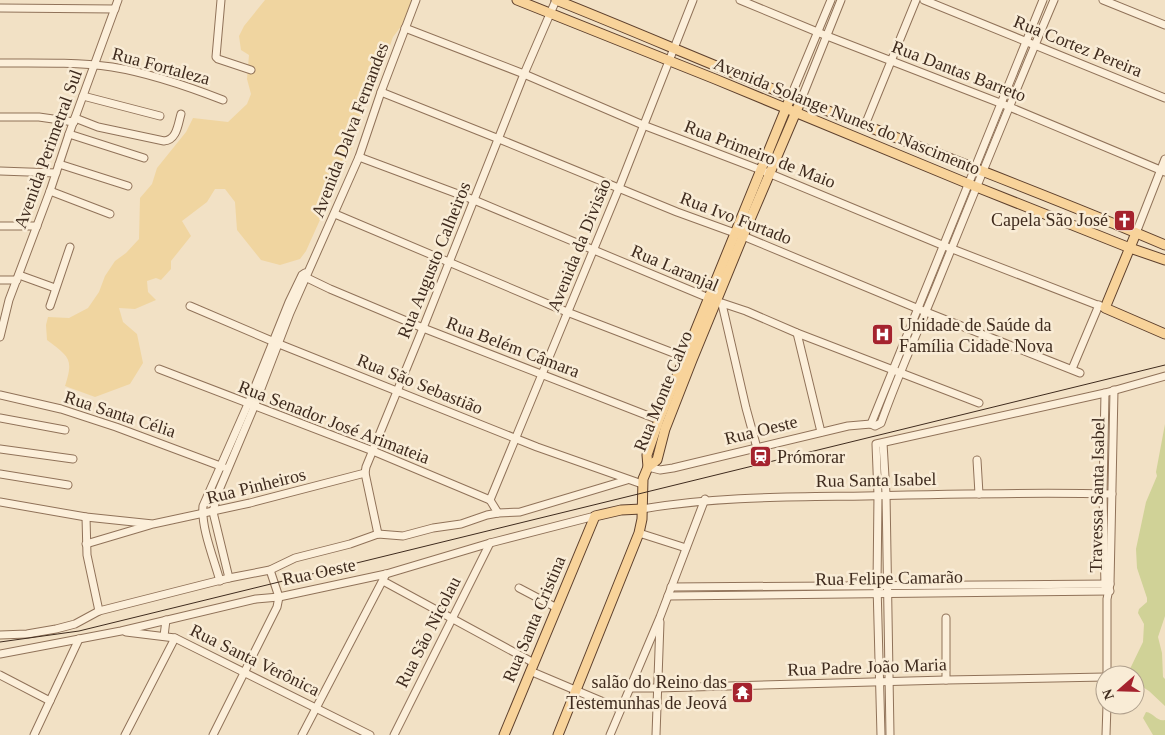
<svg xmlns="http://www.w3.org/2000/svg" width="1165" height="735" font-family="'Times New Roman',serif">
<rect width="100%" height="100%" fill="#f2e1c5"/>
<!-- green -->
<g fill="#d0d297">
<polygon points="1165,424 1165,616 1158,637 1162,653 1163,677 1165,679 1165,706 1149,691 1138,684 1135,680 1135,675 1132,675 1129,671 1143,642 1144,624 1138,613 1139,609 1147,602 1147,598 1137,568 1136,549 1146,502 1157,476 1156,472"/>
<path d="M1146 712C1154 713 1157 722 1165 720V735H1153L1143 718Z"/>
</g>
<!-- sand -->
<path fill="#f0d5a0" d="M265 0H415L409 16 393 37 379 76 362 90 358 109 362 118 350 153 306 251 300 259 280 265 261 260 237 230 235 202 225 189H215L207 202 182 221 191 236 171 261V269L161 280 156 278 147 281 148 292 156 300 135 309 119 308 123 322 137 334 143 363 130 384 95 397 65 386C74 358 69 357 47 340L46 325 48 317 69 318 88 308 99 292 105 276 115 261 126 253 139 239 140 198 152 184 157 168 186 132 193 118 228 122 247 104 251 94 247 79 249 55 241 50 239 36 244 26Z"/>
<g fill="none" stroke-linecap="round" stroke-linejoin="round">
<defs>
<g id="minor">
<polyline points="221,0 216,57 218,59 251,70"/>
<polyline points="740,0 827,36 1000,103 1165,172"/>
<polyline points="924,0 1165,98"/>
<polyline points="1103,0 1165,25"/>
<polyline points="0,8 115,9"/>
<polyline points="405,28 524,74 643,125 761,170 942,245 1105,308"/>
<path d="M0 63C37 63 75 62 112 67 150 73 187 86 223 100"/>
<polyline points="381,92 499,139 677,212 743,236 926,312 1080,373"/>
<polyline points="83,96 160,116"/>
<polyline points="791,96 831,0"/>
<polyline points="801,100 841,0"/>
<polyline points="0,117 39,117 74,122"/>
<path d="M75 118 98 127 164 141C177 140 178 124 181 114"/>
<polyline points="865,125 916,0"/>
<polyline points="69,134 144,158"/>
<polyline points="359,157 474,200 716,301 746,311 797,333 979,403"/>
<polyline points="59,164 128,186"/>
<polyline points="0,171 56,173"/>
<polyline points="50,191 110,214"/>
<polyline points="335,214 567,312 689,359"/>
<polyline points="0,226 37,226"/>
<polyline points="1136,233 1165,159"/>
<polyline points="19,275 55,288"/>
<polyline points="303,276 330,289 423,328 659,420"/>
<polyline points="0,280 17,280"/>
<polyline points="722,304 746,408 757,448"/>
<polyline points="50,306 70,247"/>
<polyline points="190,306 279,344 537,447 642,484"/>
<polyline points="797,333 821,432"/>
<polyline points="0,337 9,300 50,191 69,134 118,0"/>
<polyline points="159,369 373,451 490,500 498,513"/>
<polyline points="1072,369 1099,305"/>
<polyline points="1105,393 1103,494 1105,587"/>
<polyline points="0,395 61,409 116,427 223,467"/>
<polyline points="0,418 65,430"/>
<polyline points="871,424 1043,0"/>
<polyline points="883,443 886,494 890,735"/>
<polyline points="0,449 73,459"/>
<polyline points="977,460 979,494"/>
<path d="M648 467 660 470 673 468 848 426 871 424 875 426 881 423C898 375 919 329 938 282 976 188 1014 94 1054 0"/>
<polyline points="0,474 68,485"/>
<polyline points="490,500 619,188 693,0"/>
<polyline points="0,502 86,517 153,524 250,503 365,473"/>
<path d="M642 509C716 496 790 497 865 496 947 494 1030 492 1112 494"/>
<polyline points="86,517 87,555 99,611"/>
<polyline points="639,533 686,548"/>
<polyline points="378,534 365,473 366,467 423,328 524,74 556,0"/>
<polyline points="86,544 150,525"/>
<polyline points="229,578 213,512 217,495 254,407 290,313 359,157 381,92 416,0"/>
<path d="M220 581C214 559 201 528 203 506L248 404 289 302 302 275 305 273"/>
<polyline points="383,581 534,663"/>
<polyline points="671,587 1110,584"/>
<polyline points="519,588 557,608"/>
<polyline points="668,596 1110,591"/>
<polyline points="126,632 175,638 370,735"/>
<polyline points="0,635 27,634 56,629 75,624 99,611 229,578 270,570 295,558 350,544 378,534 403,536 433,528 461,524 487,515 498,513 520,512 627,480"/>
<polyline points="164,636 166,620"/>
<polyline points="0,654 121,631 256,599 279,597 386,574 490,543 595,516"/>
<polyline points="530,671 620,709"/>
<polyline points="0,675 50,701"/>
<polyline points="1107,675 1107,599 1110,584 1114,390"/>
<polyline points="946,680 946,618"/>
<polyline points="629,688 657,688 946,680 1105,677"/>
<polyline points="34,735 79,639"/>
<polyline points="125,735 175,638"/>
<polyline points="213,735 277,607 279,597 270,570"/>
<polyline points="302,735 386,574"/>
<polyline points="394,735 490,543"/>
<polyline points="610,735 660,617 705,499"/>
<polyline points="656,735 660,622"/>
<polyline points="881,735 877,585 878,495 876,444 1105,393 1165,376"/>
<polyline points="1106,735 1107,705"/>
</g>
<g id="major">
<polyline points="517,0 715,79 969,184 1130,248 1165,260"/>
<path d="M556 0C644 35 730 73 818 107 934 153 1051 196 1165 245"/>
<polyline points="1136,233 1105,308 1165,334"/>
<polyline points="648,467 647,455 659,420 791,96"/>
<polyline points="504,735 595,516 621,510 642,509"/>
<polyline points="558,735 639,533 642,519 643,479 648,467 657,460 665,429 692,360 743,236 801,100"/>
</g>
</defs>
<!-- minor casing -->
<use href="#minor" stroke="#907259" stroke-width="9"/>
<!-- major casing -->
<use href="#major" stroke="#5e402d" stroke-width="11"/>
<!-- minor -->
<use href="#minor" stroke="#fcefda" stroke-width="7"/>
<!-- major -->
<use href="#major" stroke="#f8d39a" stroke-width="9"/>
<!-- tram -->
<polyline stroke="#3f2b1e" stroke-width="1" points="0,642 79,631 1165,365"/>
</g>
<!-- icons -->
<defs>
<symbol id="church-square" viewBox="-11 -11 22 22"><rect x="-9" y="-9" width="18" height="18" rx="4" fill="#a5232e" stroke="#f9ecd6"/><path d="M-1.2-6h2.4v3.5h3.3v2.4h-3.3V6h-2.4V-.1h-3.3v-2.4h3.3Z" fill="#fff"/></symbol>
<symbol id="hospital-square" viewBox="-11 -11 22 22"><rect x="-9" y="-9" width="18" height="18" rx="4" fill="#a5232e" stroke="#f9ecd6"/><path d="M-5-5h3v3.5h4V-5h3V5h-3V1.5h-4V5h-3Z" fill="#fff"/></symbol>
<symbol id="station-square" viewBox="-11 -11 22 22"><rect x="-9" y="-9" width="18" height="18" rx="4" fill="#a5232e" stroke="#f9ecd6"/><path d="M-3-6H3Q5-6 5-4V2Q5 4 3 4L4.5 6H3L1.5 4h-3L-3 6H-4.5L-3 4Q-5 4-5 2V-4Q-5-6-3-6ZM-3.5-4v3h7v-3ZM-3.5 1v1.5H-2V1ZM2 1v1.5H3.5V1Z" fill="#fff"/></symbol>
<symbol id="temple-square" viewBox="-11 -11 22 22"><rect x="-9" y="-9" width="18" height="18" rx="4" fill="#a5232e" stroke="#f9ecd6"/><path d="M0-6L5-2H3V0L6.5 2.5H4V6H1.5V3h-3V6H-4V2.5H-6.5L-3 0V-2H-5Z" fill="#fff"/></symbol>
</defs>
<g fill-rule="evenodd">
<use href="#church-square" x="1112" y="208" width="25" height="25"/>
<use href="#hospital-square" x="870" y="322" width="25" height="25"/>
<use href="#station-square" x="748" y="444" width="25" height="25"/>
<use href="#temple-square" x="730" y="680" width="25" height="25"/>
</g>
<g text-anchor="middle" dominant-baseline="central" stroke-width="5" stroke-linejoin="round" paint-order="stroke">
<!-- street labels -->
<g font-size="18" fill="#3f2b1e" stroke="#f9ecd6">
<text transform="translate(1078 46) rotate(22)">Rua Cortez Pereira</text>
<text transform="translate(161 66) rotate(15)">Rua Fortaleza</text>
<text transform="translate(959 71) rotate(21)">Rua Dantas Barreto</text>
<text transform="translate(847 116) rotate(22)">Avenida Solange Nunes do Nascimento</text>
<text transform="translate(350 130) rotate(-69)">Avenida Dalva Fernandes</text>
<text transform="translate(48 149) rotate(-70)">Avenida Perimetral Sul</text>
<text transform="translate(760 154) rotate(21)">Rua Primeiro de Maio</text>
<text transform="translate(736 218) rotate(21)">Rua Ivo Furtado</text>
<text transform="translate(579 245) rotate(-68)">Avenida da Divisão</text>
<text transform="translate(434 260) rotate(-68)">Rua Augusto Calheiros</text>
<text transform="translate(675 268) rotate(23)">Rua Laranjal</text>
<text transform="translate(513 347) rotate(21)">Rua Belém Câmara</text>
<text transform="translate(420 384) rotate(22)">Rua São Sebastião</text>
<text transform="translate(663 391) rotate(-68)">Rua Monte Calvo</text>
<text transform="translate(120 414) rotate(18)">Rua Santa Célia</text>
<text transform="translate(334 422) rotate(21)">Rua Senador José Arimateia</text>
<text transform="translate(761 430) rotate(-14)">Rua Oeste</text>
<text transform="translate(876 480) rotate(-1)">Rua Santa Isabel</text>
<text transform="translate(256 486) rotate(-14)">Rua Pinheiros</text>
<text transform="translate(1097 495) rotate(-89)">Travessa Santa Isabel</text>
<text transform="translate(319 572) rotate(-12)">Rua Oeste</text>
<text transform="translate(889 578) rotate(-1)">Rua Felipe Camarão</text>
<text transform="translate(534 619) rotate(-67)">Rua Santa Cristina</text>
<text transform="translate(428 632) rotate(-63)">Rua São Nicolau</text>
<text transform="translate(255 660) rotate(26)">Rua Santa Verônica</text>
<text transform="translate(867 667) rotate(-2)">Rua Padre João Maria</text>
</g>
<!-- poi labels -->
<g font-size="18" fill="#3f2b1e" stroke="#f9ecd6" text-anchor="end">
<text x="1108" y="220">Capela São José</text>
<text x="899" y="325" text-anchor="start">Unidade de Saúde da<tspan x="899" dy="21">Família Cidade Nova</tspan></text>
<text x="777" y="457" text-anchor="start">Prómorar</text>
<text x="727" y="682">salão do Reino das<tspan x="727" dy="21">Testemunhas de Jeová</tspan></text>
</g>
</g>
<!-- north arrow -->
<g transform="translate(1120 690) rotate(250)"><circle r="24" fill="#f9ecd6" stroke="#af9f8c"/>
<path d="M0-4L9 19L0 12L-9 19Z" fill="#a5232e"/>
<text y="-8" font-size="14" font-weight="bold" text-anchor="middle" fill="#3f2b1e">N</text>
</g>
</svg>
